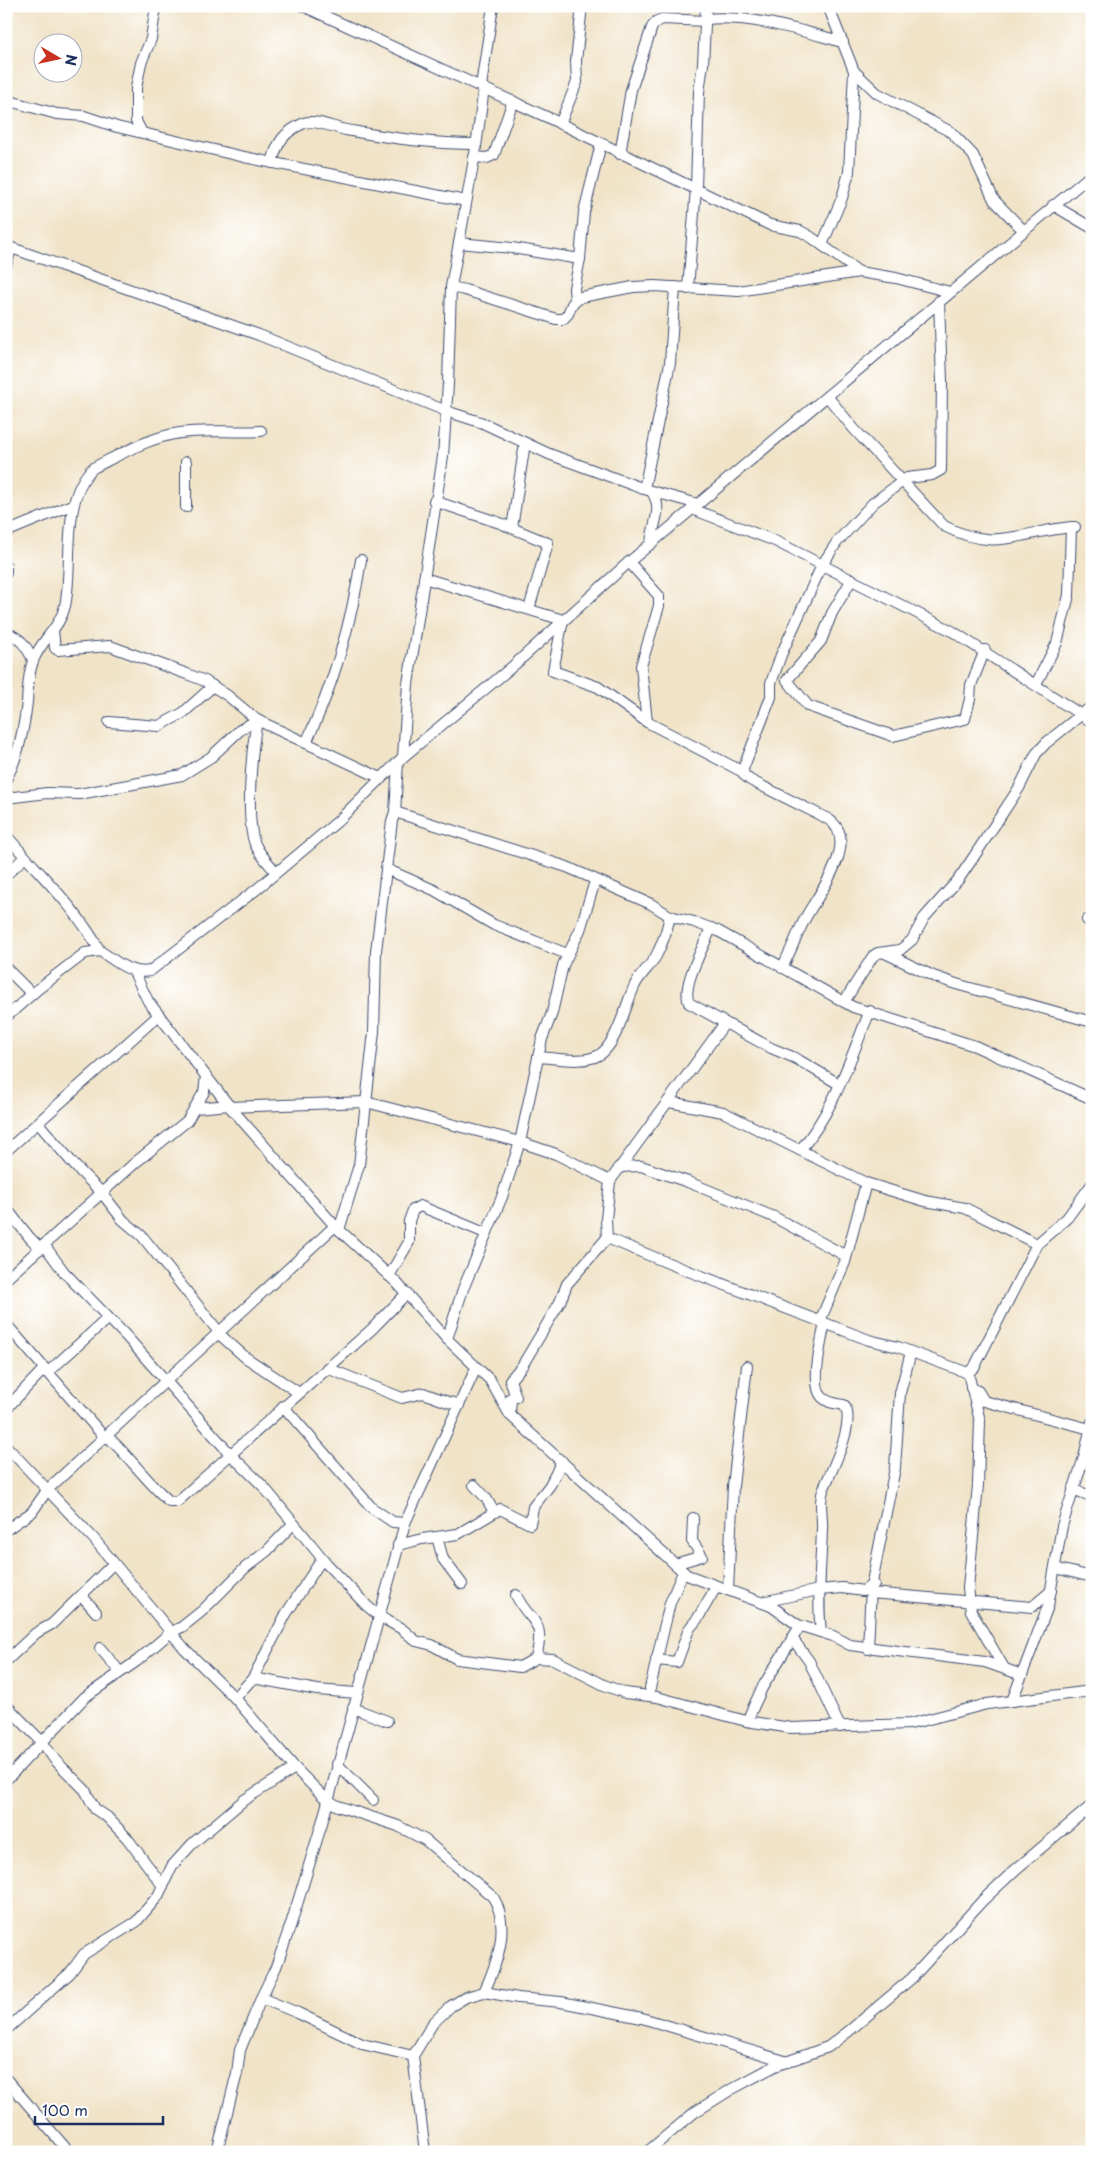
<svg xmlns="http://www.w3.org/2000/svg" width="1098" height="2158" font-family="'Playpen Sans',sans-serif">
<rect width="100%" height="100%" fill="#fff"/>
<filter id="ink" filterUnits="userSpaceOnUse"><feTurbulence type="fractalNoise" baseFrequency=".02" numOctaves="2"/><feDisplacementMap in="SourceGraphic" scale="10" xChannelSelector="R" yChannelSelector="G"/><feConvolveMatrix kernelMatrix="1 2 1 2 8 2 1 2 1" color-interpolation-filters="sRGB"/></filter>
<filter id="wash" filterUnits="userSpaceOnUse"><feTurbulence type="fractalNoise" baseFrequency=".0096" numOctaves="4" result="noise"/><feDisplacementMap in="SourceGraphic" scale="20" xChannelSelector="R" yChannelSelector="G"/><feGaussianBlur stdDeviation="1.12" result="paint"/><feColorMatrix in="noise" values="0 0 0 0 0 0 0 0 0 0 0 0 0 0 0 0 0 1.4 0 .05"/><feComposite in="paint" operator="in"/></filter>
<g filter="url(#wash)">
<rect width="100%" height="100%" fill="#f0e3c7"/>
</g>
<g filter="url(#ink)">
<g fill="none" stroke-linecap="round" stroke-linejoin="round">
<defs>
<g id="minor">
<polyline points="303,6 549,118 770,225 800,231 811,237 859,272 896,278 950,292"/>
<polyline points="828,6 854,71 877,93 951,132 973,155 994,200 1023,230"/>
<path d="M706 19C753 15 798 30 843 42"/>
<polyline points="481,86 493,6"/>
<polyline points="6,100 57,114 84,116 117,127 244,157 466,201"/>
<polyline points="560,124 577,82 576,61 582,6"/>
<polyline points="141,131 136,121 136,88 141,63 151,39 156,6"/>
<polyline points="620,154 631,90 652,27 657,21 662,19 706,21"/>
<polyline points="474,157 487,158 494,155 513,101"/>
<path d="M272 163C277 142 284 132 304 123 316 119 334 128 346 130 389 138 432 144 476 144"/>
<polyline points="1053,205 1092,228"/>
<polyline points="459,243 512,248 580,259"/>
<polyline points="822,245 842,198 849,172 854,71"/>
<polyline points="6,246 259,335 446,411 483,423 549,454 644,489 698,504"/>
<polyline points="6,265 11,249"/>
<polyline points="451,287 465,290 556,319 563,319 568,314 572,304 581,297 633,287 654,286 738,291 859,272"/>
<polyline points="688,289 696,188 699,92 703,64 706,6"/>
<polyline points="575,300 574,288 580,259 584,212 601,144"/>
<path d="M827 396 854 429 944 526C999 554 1021 530 1075 527"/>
<polyline points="644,489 670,363 675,287"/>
<polyline points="434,501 500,523 548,543 529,609"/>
<polyline points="186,507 186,462"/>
<polyline points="692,509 775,541 952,631 1092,722"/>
<polyline points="512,528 525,443"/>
<polyline points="6,532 74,504"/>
<path d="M651 544C652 524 664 510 652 492"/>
<polyline points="629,562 659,596 659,606 641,666 647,722 743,772"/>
<polyline points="6,566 6,573"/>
<polyline points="424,578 563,620 553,671 598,687 647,722"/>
<polyline points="852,579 832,613 821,641 787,680 808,706 893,736 965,719 970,699 971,685 985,650"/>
<polyline points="53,631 55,648 58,650 110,646 187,674 205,681 228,696 257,720 381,778"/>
<path d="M6 632C21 639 26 645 33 660"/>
<polyline points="1036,684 1057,643 1069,595 1071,527"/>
<path d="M257 720C252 748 245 819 255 844 260 855 269 864 276 872"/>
<polyline points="109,722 159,726 183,713 213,686"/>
<path d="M306 743C334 684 351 625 361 560"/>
<polyline points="403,757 408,684 443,456 448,384 451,287 475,154 484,88"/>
<path d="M6 779C19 756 24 728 27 702 28 689 28 674 33 661 40 641 60 628 65 606 74 564 60 499 93 468 121 454 150 437 180 433 207 429 234 433 261 431"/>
<polyline points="6,798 47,793 79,794 182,775 211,757 240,730 257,720"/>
<polyline points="395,812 567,867 651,904 670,916 694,922 718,931 853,1007 975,1046 1092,1099"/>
<path d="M6 835C38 873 76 907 100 951"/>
<polyline points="386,869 434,890 494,925 567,954"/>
<polyline points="6,875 25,857"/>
<polyline points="1087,920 1092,919"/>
<path d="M711 928C704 947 681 985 689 1003L771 1048 795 1058 839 1084"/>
<polyline points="885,953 933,976 956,984 1092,1022"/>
<polyline points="6,968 32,994"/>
<path d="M782 968C791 951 798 931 807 915 820 892 861 840 828 819L750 780 744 775 743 769 771 697V683L781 655 822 565 837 542 873 503 907 478 932 475 941 470 942 381 939 301"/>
<polyline points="134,972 148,1001 230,1107 335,1226 396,1282 447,1339 490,1380 510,1415 687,1575 771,1606 798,1625 833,1636 850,1645 985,1662 1022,1675"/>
<polyline points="844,1002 873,956 878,953 900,950 912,940 924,918 958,880 971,861 1019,788 1036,754 1046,743 1092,706"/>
<path d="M6 1017 38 989 85 953 100 951C116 961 130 975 150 971L257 889 338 821 403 757 513 666 629 562 1092 174"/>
<polyline points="725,1023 610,1181 606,1219 607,1238 678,1267 869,1340 898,1347 968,1373 975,1366 1037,1244 1067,1218 1092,1184"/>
<path d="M538 1057C557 1058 583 1064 599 1055 616 1046 626 1004 634 987 639 975 650 967 656 956 663 943 667 930 670 916"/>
<polyline points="669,1102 723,1112 866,1183 925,1201 965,1208 1037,1244"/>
<polyline points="230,1107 366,1102 520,1142 556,1154 610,1181"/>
<polyline points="196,1108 229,1105"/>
<polyline points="38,1123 76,1167 102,1193 123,1220 142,1236 219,1332"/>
<path d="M800 1150C834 1111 850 1059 870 1011"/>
<polyline points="6,1151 159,1015"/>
<polyline points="619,1167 641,1166 688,1182 774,1217 846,1256"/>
<polyline points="6,1208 30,1238 41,1249"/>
<polyline points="339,1230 359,1165 374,1032 376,951 392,821 395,812 398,762"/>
<polyline points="45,1246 64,1272 127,1337 231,1455 263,1486 327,1564 367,1606 379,1616 402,1629 416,1641 432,1645 457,1659 520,1667 536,1658 553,1659 604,1685 625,1693 657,1697 746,1721 791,1728 910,1724 987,1704 1092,1691"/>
<polyline points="389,1276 409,1242 409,1221 413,1210 420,1206 485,1233"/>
<polyline points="6,1279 136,1162 187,1121 204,1092 206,1076"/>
<polyline points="820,1321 845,1262 866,1183"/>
<polyline points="6,1324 105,1438"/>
<polyline points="218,1333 245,1357 299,1393"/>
<polyline points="447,1339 463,1289 502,1197 520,1142 542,1039 552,1013 563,965 580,930 595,881"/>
<polyline points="327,1368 402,1398 423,1393 448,1402 459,1404"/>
<polyline points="47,1373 108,1318"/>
<polyline points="968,1373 980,1421 978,1485 968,1588 971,1611 1004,1668"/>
<polyline points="971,1388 978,1391 984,1401 1090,1429"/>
<polyline points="283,1406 372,1508 393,1522 405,1523"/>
<polyline points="6,1409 44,1369"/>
<polyline points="510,1415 511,1398 516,1397 510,1380 522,1366 560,1302 567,1284 607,1238"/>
<path d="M107 1436C129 1456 146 1481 169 1501H178L372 1329 407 1293"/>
<path d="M6 1446 94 1539 184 1648 235 1698 295 1768 327 1800 338 1806 398 1826 425 1840 493 1897C511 1926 497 1964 484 1992"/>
<polyline points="474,1485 486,1498 494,1512"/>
<polyline points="1073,1489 1092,1497"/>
<polyline points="6,1530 32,1512 48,1489 335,1226"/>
<polyline points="437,1537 443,1559 462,1584"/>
<polyline points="398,1545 422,1539 458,1534 500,1509 530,1524 533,1507 550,1485 562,1461"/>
<polyline points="675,1564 702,1556 692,1541 693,1518"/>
<polyline points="1055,1568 1092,1577"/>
<polyline points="728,1590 733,1486 747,1366"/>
<polyline points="871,1593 1032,1607 1051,1591"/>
<path d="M516 1595C531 1626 546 1617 536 1658"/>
<polyline points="82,1596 96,1612"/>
<polyline points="762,1602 819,1590 842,1588 863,1591 874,1584"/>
<path d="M821 1632C817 1598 821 1563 822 1529 823 1515 818 1502 824 1488 831 1471 857 1422 844 1405 836 1403 829 1404 822 1397 810 1385 822 1338 825 1323"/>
<polyline points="792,1638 809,1661 840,1727"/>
<polyline points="100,1648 120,1672"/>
<polyline points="868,1649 871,1587 895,1468 900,1393 911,1352"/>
<polyline points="656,1660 677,1662 689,1629 698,1618 716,1587"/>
<polyline points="6,1661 36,1633 52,1624 113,1564"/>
<polyline points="253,1678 317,1690 357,1693"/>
<polyline points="650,1688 670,1603 683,1572"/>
<polyline points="235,1698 253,1678 286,1614 322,1559"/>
<polyline points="1012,1701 1048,1606 1062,1526 1084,1457 1092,1422"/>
<polyline points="6,1705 43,1743 55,1760 85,1790 95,1809 107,1817 127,1838 163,1886"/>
<polyline points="353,1708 387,1721"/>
<polyline points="747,1721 762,1688 800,1626"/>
<polyline points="337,1764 373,1800"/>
<polyline points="6,1780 85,1697 137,1661 171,1632 182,1627 202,1611 245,1568 267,1551 293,1524"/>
<polyline points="261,1998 298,2013 362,2044 413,2056"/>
<polyline points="6,2030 70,1973 84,1954 136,1922 158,1896 172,1866 192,1844 244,1800 295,1768"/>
<polyline points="6,2079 69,2152"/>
<polyline points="217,2152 237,2073 240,2050 262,1996 276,1967 291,1924 322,1823 405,1523 476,1368"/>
<polyline points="425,2152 413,2056 433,2023 451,2006 466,1997 484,1992 518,1998 561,2002 642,2018 788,2062"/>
<polyline points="647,2152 695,2112 732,2089 775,2066 828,2047 849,2031 912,1978 983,1900 1015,1870 1092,1805"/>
</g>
</defs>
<!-- minor casing -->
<use href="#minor" stroke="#3b4a6e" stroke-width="12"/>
<!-- minor -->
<use href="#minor" stroke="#fff" stroke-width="10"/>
</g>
</g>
<!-- margin -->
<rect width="1098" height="2158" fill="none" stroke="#fff" stroke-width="25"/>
<!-- north arrow -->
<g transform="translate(58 58) rotate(99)"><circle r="24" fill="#ffffff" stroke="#a4acbf"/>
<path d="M0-4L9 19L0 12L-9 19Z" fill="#c8321e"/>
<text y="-8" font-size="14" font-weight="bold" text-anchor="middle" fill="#1b2f5e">N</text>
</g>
<!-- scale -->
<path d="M35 2116v8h128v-8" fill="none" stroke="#1b2f5e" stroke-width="2.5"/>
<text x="42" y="2116" font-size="15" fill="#1b2f5e" stroke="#ffffff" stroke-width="4" paint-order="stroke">100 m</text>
</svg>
